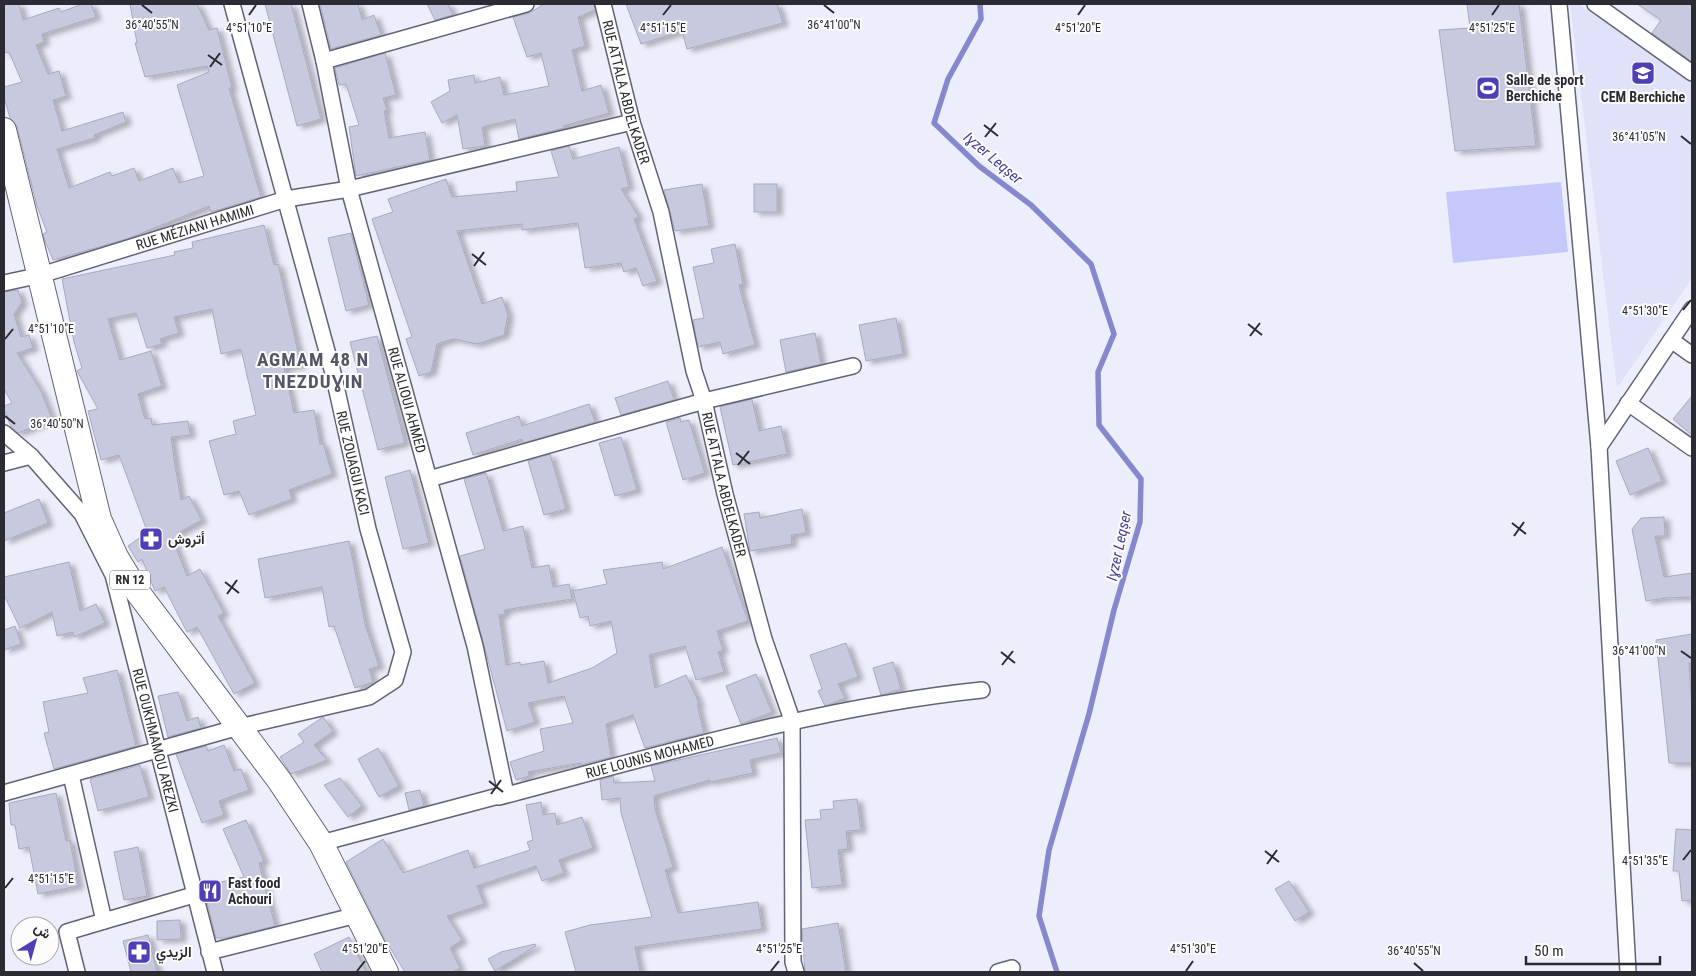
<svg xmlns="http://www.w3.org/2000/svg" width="1696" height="976" viewBox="0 0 1696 976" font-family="'Roboto Condensed',Vazirmatn,sans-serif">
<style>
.built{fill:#e0e2fa}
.green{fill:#c5c8fa}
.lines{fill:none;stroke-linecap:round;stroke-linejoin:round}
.stream{stroke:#8688cd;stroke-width:5.5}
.building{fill:#c7c9df;stroke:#a9aabf;filter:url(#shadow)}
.street-casing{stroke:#616376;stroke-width:18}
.primary-casing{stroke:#616376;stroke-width:26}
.street{stroke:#fff;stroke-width:15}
.primary{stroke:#fff;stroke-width:24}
.ticks{fill:none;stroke:#2a2b33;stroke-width:2}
.labels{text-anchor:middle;stroke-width:4;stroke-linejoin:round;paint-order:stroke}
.shield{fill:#fcfcfc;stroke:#696a6f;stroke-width:1}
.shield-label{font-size:12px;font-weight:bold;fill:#2a2b33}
.poi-label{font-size:14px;font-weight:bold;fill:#2a2b33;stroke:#fcfcfc;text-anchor:start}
.street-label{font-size:14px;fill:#2a2b33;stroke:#fcfcfc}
.water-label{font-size:15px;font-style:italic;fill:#464093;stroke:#fcfcfc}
.district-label{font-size:19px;font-weight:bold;letter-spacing:1px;fill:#545567;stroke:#fcfcfc}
.ticks-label{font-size:12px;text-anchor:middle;fill:#2a2b33;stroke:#fcfcfc;stroke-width:4;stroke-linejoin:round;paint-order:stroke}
</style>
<defs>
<filter id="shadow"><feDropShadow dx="5.5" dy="3" stdDeviation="2.5" flood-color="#0004"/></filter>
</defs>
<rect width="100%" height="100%" fill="#edeefb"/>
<path class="built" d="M1570,4H1578L1692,82V278L1617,388Z"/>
<path class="green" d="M1561,182L1568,252L1453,263L1446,192Z"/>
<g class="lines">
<path class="stream" d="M980,4L981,19L948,79L934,123L979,166L1031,205L1091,264L1114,334L1098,372L1099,425L1141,479L1140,522L1114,610L1089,714L1049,850L1039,916L1057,972"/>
</g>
<g class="building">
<path d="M4,4H19L23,20L59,8L61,12L82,4H91L96,17L42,34L44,42L36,45L48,74L59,71L66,96L53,100L62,131L123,112L126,122L94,135L95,138L57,149L69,188L110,172L112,176L134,168L139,181L173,168L179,183L204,176L177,85L209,72L207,66L145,77L135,43H137L130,4H197L209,30L217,28L232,88H229L261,197L211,212L209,206L127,239L53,260L45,241L43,234L47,232L37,206L17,127L10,118L4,97V87L22,82L9,52L4,53Z"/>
<path d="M265,4H291L321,119L297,126Z"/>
<path d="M320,4H358L362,20L374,15L381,35L331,49Z"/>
<path d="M427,4H448L453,15L435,20Z"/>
<path d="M544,4H594L595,10L578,17L585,46L572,50L582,91L601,85L609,113L563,126L564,128L519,139L515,119L482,127L485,146L463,149L457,115L442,123L431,102L450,91L448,80L474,75L475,83L500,77L504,95L549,86L541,53L527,57L513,17L529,13Z"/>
<path d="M626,4H777L783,23L687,49L682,31L641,44Z"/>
<path d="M1467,4H1519L1536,146L1455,151L1439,30L1470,28Z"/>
<path d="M1637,4H1692V62L1652,33L1661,20Z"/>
<path d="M385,53L396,95L383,98L387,110L384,111L389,138L425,132L430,160L356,176L349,127L359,125L346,84L339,85L335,68Z"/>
<path d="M569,146L573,159L619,147L629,187L621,189L639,217L634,219L657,281L643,286L636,268L624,272L621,263L585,268L578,223L522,230V224L457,231L482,304L502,297L508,315L504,335L477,344L453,339L437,344L431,372L419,376L406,339L412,337L372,219L393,212L388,199L446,179L452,197L517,191L516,182L559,177L551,151Z"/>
<path d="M702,184L709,226L675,231L664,190Z"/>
<rect x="754" y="184" width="23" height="28"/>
<path d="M264,225L274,265L278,264L301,365L284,368L294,413L314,410L320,444L323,443L332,474L289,490L292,499L249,515L239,491L224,495L209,441L236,434L233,421L256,415L241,349L221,354L212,309L174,317L179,333L160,339L162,344L147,348L136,313L108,319L120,360L151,351L162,386L138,394L145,419L151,418L152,425L188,421L190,435L171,437L175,466L181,500L189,496L202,520L178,533L179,537L173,540L187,576L200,569L224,613L218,616L255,683L234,694L197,627L187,632L164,587L155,591L142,559L138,562L128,546L145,534L142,530L146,528L119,455L101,460L88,411L98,409L77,371L82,368L74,342L62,279L175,255L174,252L193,248L192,242Z"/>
<path d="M351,233L369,305L346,311L328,238Z"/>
<path d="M735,244L743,284L739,285L755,345L723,354L720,342L698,347L693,320L704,318L693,267L714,263L711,249Z"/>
<path d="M18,290L22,302L14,314L21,337L29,335L33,348L17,353L41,391L52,419L18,433L11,427L4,409V406L12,403L4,389V292Z"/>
<path d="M896,318L903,354L866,361L859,325Z"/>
<path d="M815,333L821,364L786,372L780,340Z"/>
<path d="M377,336L405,443L378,450L350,342Z"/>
<path d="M668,381L674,400L621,415L615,398Z"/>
<path d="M1692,396V435L1673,419Z"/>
<path d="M752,399L759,431L781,426L787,454L733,465L720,407Z"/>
<path d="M589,404L595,422L523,443L522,439L473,455L466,433L519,416L522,426Z"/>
<path d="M680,418L681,422L689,420L705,473L683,480L666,422Z"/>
<path d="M621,437L637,490L615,496L599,443Z"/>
<path d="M1648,448L1662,481L1630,495L1616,461Z"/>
<path d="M550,454L566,509L544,515L528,461Z"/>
<path d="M410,470L429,543L403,549L385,477Z"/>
<path d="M486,473L503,531L523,526L532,568L549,565L553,587L569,584L572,599L504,610L505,614L499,615L506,665L520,662V665L544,661L548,683L592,668L617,653L611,621L590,626L588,616L580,618L573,591L607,584L603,570L662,562L663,569L722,547L748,621L717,631L723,650L718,652L724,672L696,680L685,646L649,655L655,688L686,675L699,703L697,704L704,733L645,748L633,715L606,724L611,757L581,765V763L528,772L529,776L516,780L510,762L544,751L540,729L573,723L564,696L528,703L535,722L507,731L460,556L485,549L464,479Z"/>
<path d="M39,499L48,523L4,541V513Z"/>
<path d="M802,509L806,533L791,535L792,544L750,551L744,514L759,512L760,518Z"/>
<path d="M1664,517L1665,536H1655L1664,577L1692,573V597L1665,598L1646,601L1632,529L1641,518Z"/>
<path d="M349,541L365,624L379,666L369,669L373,682L355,688L334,626L329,627L322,587L265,598L258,559Z"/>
<path d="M69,562L80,611L96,604L105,623L74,637L73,632L57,636L52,612L20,628L4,595V577Z"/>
<path d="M15,626L21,644L4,650V630Z"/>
<path d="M1692,634V663H1689L1692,710V763H1669L1656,640Z"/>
<path d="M846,643L858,677L838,684L845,698L825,706L818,691L822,689L810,655Z"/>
<path d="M893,662L901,689L881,695L873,668Z"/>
<path d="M117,670L136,746L54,769L44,733L49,732L43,702L88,693L83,678Z"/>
<path d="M756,674L772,712L741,724L726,686Z"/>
<path d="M178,692L187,721L198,717L201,728L168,737L158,696Z"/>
<path d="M323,717L333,731L314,745L327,760L291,774L280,757L304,742L298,734Z"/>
<path d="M777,738L781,753L750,760L753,773L710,782V780L654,796L655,809L673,867L665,870L678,913L758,902L762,929L635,947L640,972H576L565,932L590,925L652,917L621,813L620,798L602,800L600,780L613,776L614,783L655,781L651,766Z"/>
<path d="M224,745L234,771L241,769L249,790L219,801L224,815L202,823L176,754L206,746L208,751Z"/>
<path d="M378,748L399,786L379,797L358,759Z"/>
<path d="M140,765L149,797L98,811L90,779Z"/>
<path d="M340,778L362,806L348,817L324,785Z"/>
<path d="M420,790L424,806L409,810L405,793Z"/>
<path d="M56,793L66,841L70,840L78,886L38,894L29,847L19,849L15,825H11L9,803Z"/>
<path d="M857,799L861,830L846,831L848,849L838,850L842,885L812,888L805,820L821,819L820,810L834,809L833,801Z"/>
<path d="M541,802L543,815L555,813L557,825L582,817L593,848L559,860L564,873L542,881L536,866L477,886L484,904L447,916L462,940L450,948L460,968L452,972H405L384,938L346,862L383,839L403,873L468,850L474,868L530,850L527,842L533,840L526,805Z"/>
<path d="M246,820L264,861L259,863L275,926L226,938H216L203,886L244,877L223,829Z"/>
<path d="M1676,829L1692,830V900L1682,901L1679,871H1673Z"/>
<path d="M138,847L147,896L124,900L114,852Z"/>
<path d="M1289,881L1309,912L1295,921L1275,889Z"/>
<path d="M180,920L181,939L157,940V921Z"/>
<path d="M838,923L846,972H805L802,929Z"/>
<path d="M148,935L157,972H131L123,941Z"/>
<path d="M349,937L366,972H322L314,954Z"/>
<path d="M535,944L536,946L495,971L488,959L501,952Z"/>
</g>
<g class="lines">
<g class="street-casing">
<g id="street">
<path id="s1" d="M310,4L324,61L349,189L475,646L506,794L321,843"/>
<path id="s2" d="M603,4L632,122L661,212L694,371L704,401L725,494L764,639L792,720L793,962L796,972"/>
<path d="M1559,4L1599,447L1628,972"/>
<path d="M1595,4L1692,73"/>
<path d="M324,61L526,4"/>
<path id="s3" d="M4,283L41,275L286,199L349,189L632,122"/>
<path d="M1671,340L1692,355"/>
<path d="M1628,403L1692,448"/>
<path id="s4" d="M4,433L31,456L82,514L113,575L215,972"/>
<path d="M1599,447L1692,309"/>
<path d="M4,463L31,456"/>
<path d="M429,479L704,401L853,366"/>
<path d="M71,775L104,921L67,932L77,972"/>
<path d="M4,793L239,727L369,697L395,680L403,652L368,529L333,373L232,4"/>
<path id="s5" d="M499,797C659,755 818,707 982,690"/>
<path d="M104,921L197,894"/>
<path d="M209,952L357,915"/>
<path d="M998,972L1012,968"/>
</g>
</g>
<g class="primary-casing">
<path id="primary" d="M4,130L99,519L116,557L136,590L279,780L321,843L386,972"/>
</g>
<use href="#street" class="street"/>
<use href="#primary" class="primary"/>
</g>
<path class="ticks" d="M142,5L152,13M824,5L834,13M249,15L256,5M663,15L671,5M1078,15L1085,5M1492,15L1499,5M208,55L222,65M210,67L220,53M984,125L998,136M1681,136L1691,144M985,137L996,123M472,254L486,265M474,266L484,252M1683,310L1691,300M1248,324L1262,335M1250,336L1260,323M5,339L13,329M5,416L15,424M736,453L750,464M738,465L749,451M1512,523L1526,534M1514,536L1524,522M225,582L239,593M227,594L237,580M1681,651L1691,658M1001,652L1015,663M1002,665L1013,651M489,781L503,792M491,794L501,780M1265,851L1279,862M1683,860L1691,850M1267,864L1277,850M5,888L13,878M1414,963L1423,971M357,971L365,961M771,971L779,961M1186,971L1193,961"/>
<defs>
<g id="school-square" transform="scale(1.25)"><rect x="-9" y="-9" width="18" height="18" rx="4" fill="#4e3fb7" stroke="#fcfcfc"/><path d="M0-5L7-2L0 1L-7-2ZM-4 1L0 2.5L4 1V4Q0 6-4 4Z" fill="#fff"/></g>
<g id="stadium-square" transform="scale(1.25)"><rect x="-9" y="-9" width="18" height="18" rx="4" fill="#4e3fb7" stroke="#fcfcfc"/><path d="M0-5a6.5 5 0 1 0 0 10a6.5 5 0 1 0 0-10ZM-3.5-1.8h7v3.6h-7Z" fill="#fff"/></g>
<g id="pharmacy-square" transform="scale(1.25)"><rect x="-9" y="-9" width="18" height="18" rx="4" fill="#4e3fb7" stroke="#fcfcfc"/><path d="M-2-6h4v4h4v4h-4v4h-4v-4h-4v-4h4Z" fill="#fff"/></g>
<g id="restaurant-square" transform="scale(1.25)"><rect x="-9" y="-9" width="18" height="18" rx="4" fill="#4e3fb7" stroke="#fcfcfc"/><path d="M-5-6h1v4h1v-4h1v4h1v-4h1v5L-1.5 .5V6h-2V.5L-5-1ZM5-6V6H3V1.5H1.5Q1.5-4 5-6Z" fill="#fff"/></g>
</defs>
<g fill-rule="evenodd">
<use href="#school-square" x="1643" y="73"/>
<use href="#stadium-square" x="1488" y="88"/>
<use href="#pharmacy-square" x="151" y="539"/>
<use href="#restaurant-square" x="210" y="891"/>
<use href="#pharmacy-square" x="139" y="952"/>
</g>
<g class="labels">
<rect class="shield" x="110" y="570.5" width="40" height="19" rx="4"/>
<g class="shield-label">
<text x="130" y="584">RN 12</text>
</g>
<g class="poi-label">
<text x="1506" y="85">Salle de sport<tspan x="1506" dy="16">Berchiche</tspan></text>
<text x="1643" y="102" text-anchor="middle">CEM Berchiche</text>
<text x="168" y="544">أتروش</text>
<text x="228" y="888">Fast food<tspan x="228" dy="16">Achouri</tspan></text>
<text x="156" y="957">الزيدي</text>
</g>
<g class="street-label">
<text dy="5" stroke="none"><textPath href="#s2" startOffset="91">RUE ATTALA ABDELKADER</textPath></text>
<text dy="5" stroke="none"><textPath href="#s3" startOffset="199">RUE MÉZIANI HAMIMI</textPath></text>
<text dy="5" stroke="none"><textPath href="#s1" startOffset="408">RUE ALIOUI AHMED</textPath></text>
<text transform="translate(353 463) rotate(77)" y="5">RUE ZOUAGUI KACI</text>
<text dy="5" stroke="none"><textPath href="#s2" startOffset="496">RUE ATTALA ABDELKADER</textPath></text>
<text dy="5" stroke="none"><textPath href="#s4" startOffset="352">RUE OUKHMAMOU AREZKI</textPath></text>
<text dy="5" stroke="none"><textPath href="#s5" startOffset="156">RUE LOUNIS MOHAMED</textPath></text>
</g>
<g class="water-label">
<text transform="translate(993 158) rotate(40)" y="5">Iɣzer Leqṣer</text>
<text transform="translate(1119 546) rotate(-78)" y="5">Iɣzer Leqṣer</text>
</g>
<g class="district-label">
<text x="313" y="366">AGMAM 48 N<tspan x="313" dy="22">TNEZDUƔIN</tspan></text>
</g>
</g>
<g class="ticks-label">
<text x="152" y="29">36°40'55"N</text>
<text x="834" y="29">36°41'00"N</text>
<text x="249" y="32">4°51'10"E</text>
<text x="663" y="32">4°51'15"E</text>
<text x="1078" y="32">4°51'20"E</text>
<text x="1492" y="32">4°51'25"E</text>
<text x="1639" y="141">36°41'05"N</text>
<text x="1645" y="315">4°51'30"E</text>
<text x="51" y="333">4°51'10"E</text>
<text x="57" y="428">36°40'50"N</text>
<text x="1639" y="655">36°41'00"N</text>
<text x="1645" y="865">4°51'35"E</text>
<text x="51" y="883">4°51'15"E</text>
<text x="365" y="953">4°51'20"E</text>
<text x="779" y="953">4°51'25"E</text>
<text x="1193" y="953">4°51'30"E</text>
<text x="1414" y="955">36°40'55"N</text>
</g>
<rect width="1696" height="976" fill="none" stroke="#2a2b33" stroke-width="10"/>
<g transform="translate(35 941) rotate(37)"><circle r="24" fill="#fcfcfc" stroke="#a8a8ac"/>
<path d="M0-4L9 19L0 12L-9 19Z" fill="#4e3fb7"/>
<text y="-8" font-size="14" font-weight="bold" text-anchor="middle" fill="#2a2b33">ش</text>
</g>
<path d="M1526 956v8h134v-8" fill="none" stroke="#2a2b33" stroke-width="2.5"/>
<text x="1534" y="956" font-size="15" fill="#2a2b33" stroke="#fcfcfc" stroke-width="4" paint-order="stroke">50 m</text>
</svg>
